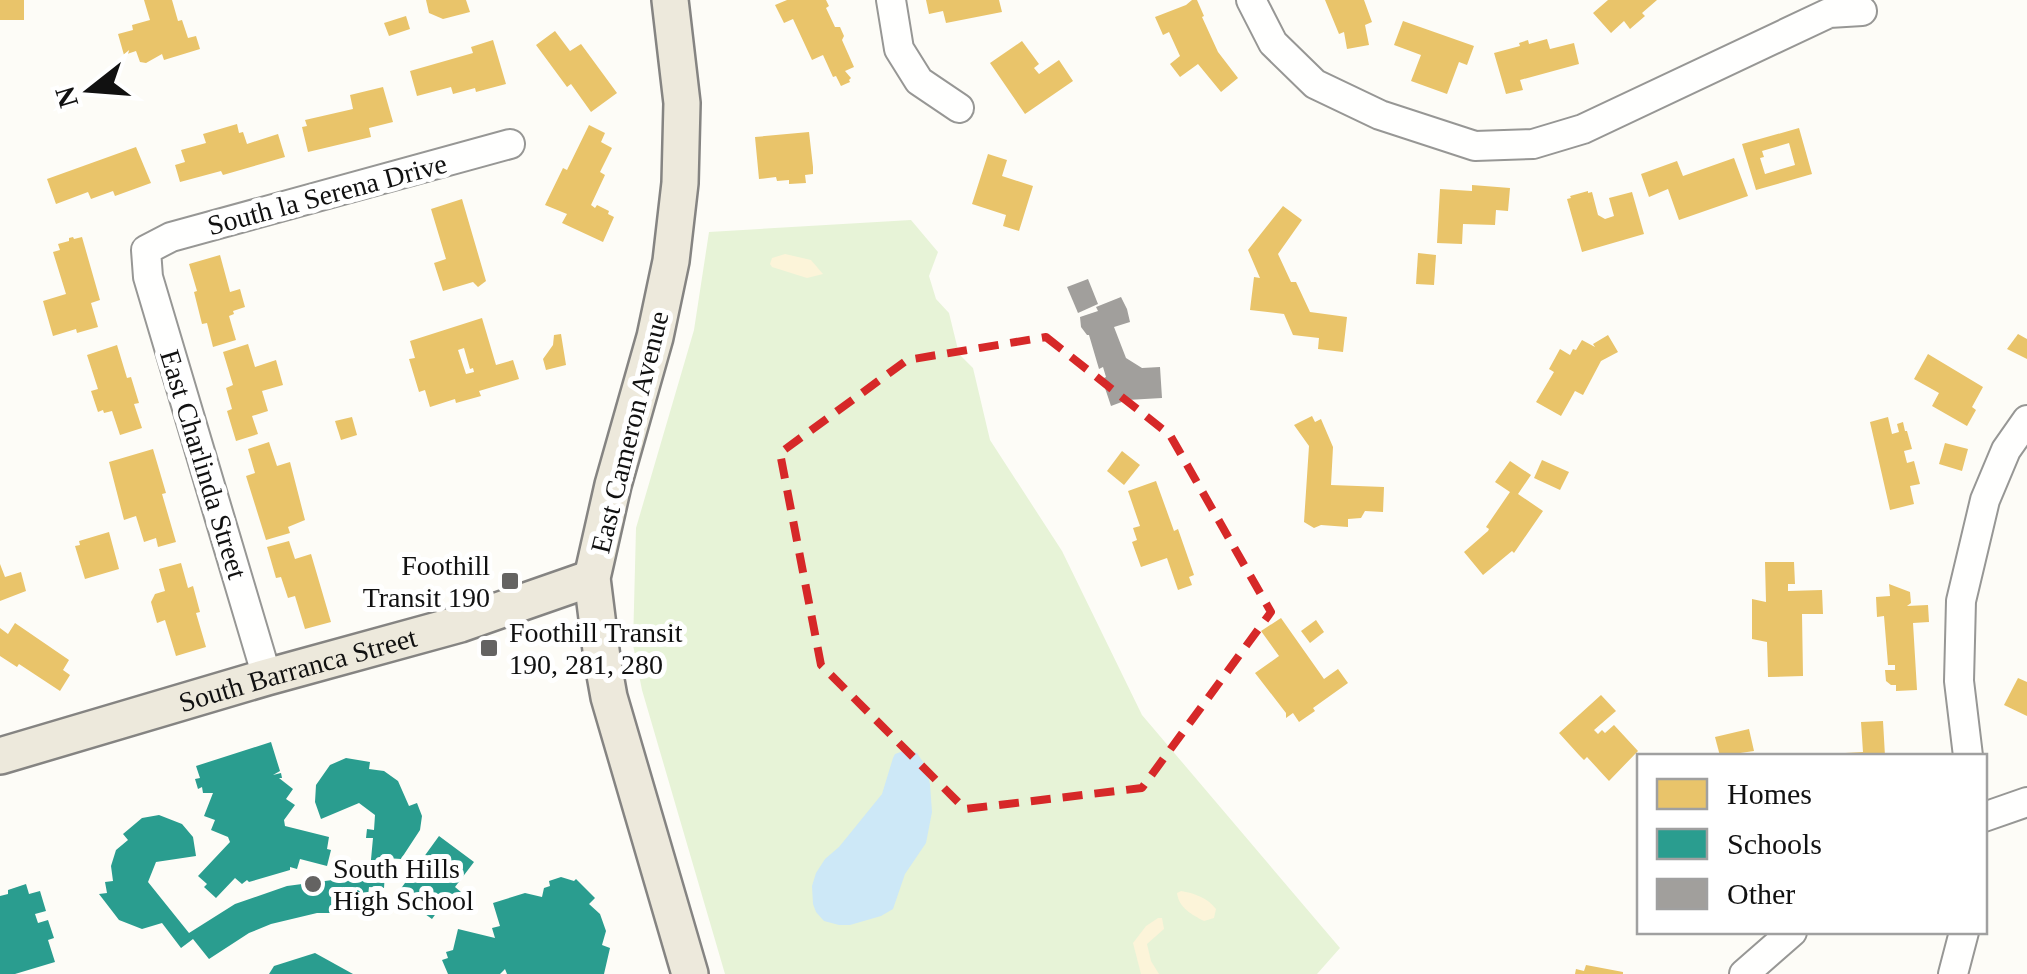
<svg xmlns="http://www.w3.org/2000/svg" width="2027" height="974" viewBox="0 0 2027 974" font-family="Georgia,serif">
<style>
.green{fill:#e7f3d7}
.sand{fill:#fcf4d9}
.water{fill:#cde8f7}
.homes{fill:#e9c46a;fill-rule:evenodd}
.schools{fill:#2a9d8f}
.building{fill:#a19f9c}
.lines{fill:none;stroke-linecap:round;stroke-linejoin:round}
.minor-casing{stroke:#979795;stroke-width:32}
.major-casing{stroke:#858482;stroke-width:40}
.minor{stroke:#fffffe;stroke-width:28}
.major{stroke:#ede9dc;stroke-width:35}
.marked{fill:none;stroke:#d62828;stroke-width:8;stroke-dasharray:20 12;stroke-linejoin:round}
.poi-dot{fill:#646362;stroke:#fff;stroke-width:4}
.labels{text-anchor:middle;stroke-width:10;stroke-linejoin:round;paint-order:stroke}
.street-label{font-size:28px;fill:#111;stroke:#fff}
.poi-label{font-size:28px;fill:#111;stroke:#fff;text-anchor:start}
</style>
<rect width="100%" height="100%" fill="#fdfcf7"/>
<path class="green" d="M911,220L938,252L929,276L936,299L949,313L959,354L973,368L990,440L1062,551L1142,715L1340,948L1317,974H725L642,690L633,645L636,528L694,330L709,232Z"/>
<g class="sand">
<path d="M785,254L811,260L823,274L807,278L772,267L770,264L772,258Z"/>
<path d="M1181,891C1194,893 1208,898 1216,909L1214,918L1204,921C1191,914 1179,908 1177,893Z"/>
<path d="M1158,918H1162L1164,929L1147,944L1151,961L1159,974H1141L1133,943L1146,926Z"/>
</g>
<path class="water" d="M906,750L917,753L925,765L930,784L932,812L926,843L905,874L893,909L881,916L850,925H839L824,921L816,912L813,904L812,886L816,873L825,859L839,847L882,794L893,758L895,754Z"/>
<g class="homes">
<rect x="0" y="0" width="24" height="20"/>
<path d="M144,0H172L178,21L182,20L188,38L196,36L200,49L164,60L162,54L146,63L140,62L136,51L124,55L118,34L133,30L132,25L150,20Z"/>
<path d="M426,0H466L470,12L443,19L429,13Z"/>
<path d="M787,0H826L829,6L826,8L835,27H840L844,36L842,40L854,67L845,71L851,78L849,80L850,82L841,86L836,76L833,77L823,55L812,60L793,19L784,23L775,5Z"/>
<path d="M926,0H999L1002,12L946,23L943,11L929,14Z"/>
<path d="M1192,0H1197L1204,16L1202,17L1218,52L1238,78L1221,92L1198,64L1180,77L1170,64L1180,56L1169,32L1163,35L1155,17L1186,5Z"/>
<path d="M1325,0H1364L1372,22L1365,25L1369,45L1347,49L1344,32L1339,34Z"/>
<path d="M1608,0H1657L1642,13L1645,16L1630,29L1624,21L1611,33L1593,13Z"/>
<path d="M406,16L410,29L389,36L384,23Z"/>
<path d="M1403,21L1474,46L1467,65L1459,62L1447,94L1411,81L1421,55L1394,45Z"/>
<path d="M555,31L570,51L581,44L617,93L591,112L571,84L567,87L536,45Z"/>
<path d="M1547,39L1550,49L1574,43L1579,64L1520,80L1523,90L1506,94L1494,53L1520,46L1519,43L1528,40L1529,44Z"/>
<path d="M493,40L506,84L476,92L475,88L453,94L451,87L417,96L410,71L473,53L471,47Z"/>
<path d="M1022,41L1039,64L1034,68L1039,74L1059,60L1073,81L1025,114L990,63Z"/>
<path d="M383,87L393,122L369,128L371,137L308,152L302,127L307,126L305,120L353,109L350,95Z"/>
<path d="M237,124L239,133L243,132L247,144L278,134L285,157L223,175L221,171L180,182L175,165L185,162L181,150L206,143L203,134Z"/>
<path d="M589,125L605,133L601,142L612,148L600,172L605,175L591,205L595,208L597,205L609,211L608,214L614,217L603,242L562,223L567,214L545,205L563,168L567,170Z"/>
<path d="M1799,128L1812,174L1756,190L1742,144ZM1789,143L1795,165L1765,174L1760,158L1764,157L1762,151Z"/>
<path d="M809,132L813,167V174L805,175L806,183L789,184V180L777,181L776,177L759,179L755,137Z"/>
<path d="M136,147L151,183L115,196L113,191L91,199L88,192L56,204L47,179Z"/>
<path d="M988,154L1007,160L1002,176L1033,186L1019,231L1003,226L1006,215L972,204Z"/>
<path d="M1734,158L1748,196L1679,220L1668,189L1649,197L1641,174L1677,161L1683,176Z"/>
<path d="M1472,185L1510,188L1508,211L1496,210L1495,225L1463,224L1462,244L1437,243L1440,189L1472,191Z"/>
<path d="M1588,191V193L1592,192L1598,215L1605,219L1614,216L1609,198L1632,192L1644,234L1582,252L1567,199L1571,198L1570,196Z"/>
<path d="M462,199L486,281L478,287L473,282L443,291L434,263L446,259L431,209Z"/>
<path d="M1283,206L1302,220L1278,254L1291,282H1296L1310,312L1347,317L1343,352L1318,349L1319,338L1293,335L1284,314L1250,310L1254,277L1260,278L1248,250Z"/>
<path d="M73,237L74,239L82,237L100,300L91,303L98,327L77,333L76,329L53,336L43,301L66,294L53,252L60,250L58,244L69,241V238Z"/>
<path d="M1418,253L1436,255L1434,285L1416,284Z"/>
<path d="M220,255L230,292L240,289L245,307L233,311L234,314L229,316L236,340L213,347L207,323L202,324L194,292L197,291L189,264Z"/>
<path d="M482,318L496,365L513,360L519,379L479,391L481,396L456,403L455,399L430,407L425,390L419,392L409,359L415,358L410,341ZM464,348L470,369L473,368L474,372L466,374L458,350Z"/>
<path d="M561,334L566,365L546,370L543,359L553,345L554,335Z"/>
<path d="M2018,334L2027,339V359L2007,349Z"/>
<path d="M1608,335L1618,352L1601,361L1583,395L1575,391L1561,416L1536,402L1554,372L1549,369L1560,349L1570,355L1573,349L1576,350L1582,340L1595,347L1593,344Z"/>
<path d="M248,344L255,367L276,360L283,385L262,391L268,411L252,416L258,434L236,441L227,411L232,409L226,388L233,385L223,352Z"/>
<path d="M117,345L127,378L131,377L139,403L134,404L142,428L120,435L112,411L104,413L103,410L98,412L91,391L98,389L87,355Z"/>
<path d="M1928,354L1983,387L1972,407L1976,410L1967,426L1932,406L1939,393L1914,379Z"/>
<path d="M1312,416L1315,422L1321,419L1333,447L1331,485L1384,487L1383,512L1365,511L1361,518L1348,519V527L1321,525L1314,528L1304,522L1309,446L1294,425Z"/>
<path d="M352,417L357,435L341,440L335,421Z"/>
<path d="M1888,417L1892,434L1899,432L1897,424L1903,422L1905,431H1907L1912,449L1904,451L1907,463L1914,461L1920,484L1910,486L1914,504L1890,510L1870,422Z"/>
<path d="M269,442L277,466L290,462L305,520L288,527L290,533L266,540L246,476L255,473L248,449Z"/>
<path d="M1945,443L1968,449L1962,471L1939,464Z"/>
<path d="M153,449L166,493L162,494L176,542L158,547L156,538L144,542L136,516L124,520L109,462Z"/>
<path d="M1122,451L1140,465L1124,485L1107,471Z"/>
<path d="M1542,460L1569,472L1560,490L1534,478Z"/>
<path d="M1510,461L1531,475L1518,494L1543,511L1514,553L1512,551L1483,575L1464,552L1488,531L1489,529L1486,527L1510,492L1495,482Z"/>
<path d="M1156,481L1174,531L1178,529L1194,575L1189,577L1192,585L1178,590L1167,558L1141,567L1132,542L1137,540L1133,528L1140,526L1128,491Z"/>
<path d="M109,532L119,569L85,579L75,546L80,545L79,541Z"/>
<path d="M289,541L295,559L311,554L331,622L305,629L295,596L288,598L281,577L276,578L267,547Z"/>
<path d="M1765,562H1794L1795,584H1788V591L1822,590L1823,614H1802L1803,676L1768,677L1767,642L1752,639V599L1766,602Z"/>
<path d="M181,563L188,588L193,586L200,612L196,613L206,647L176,656L165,620L157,623L151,602L155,594L165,591L159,569Z"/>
<path d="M0,564L5,577L21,572L26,591L0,601Z"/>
<path d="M1889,584L1910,592L1911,603L1907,606L1928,605L1929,622L1913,623L1917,690L1896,691V685H1891L1886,681L1885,670H1895V665H1888L1884,616L1877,617L1876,597L1890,596Z"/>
<path d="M1281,618L1324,679L1338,669L1348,683L1313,708L1315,711L1299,722L1293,713L1286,718V713L1255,673L1279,656L1261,631Z"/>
<path d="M1316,620L1324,632L1310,643L1301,631Z"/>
<path d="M15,623L69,660L63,670L70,675L60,691L19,664L17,667L0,656V628L8,634Z"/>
<path d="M2018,678L2027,682V716L2004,705Z"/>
<path d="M1601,695L1616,711L1594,730L1598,734L1602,730L1605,733L1614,725L1638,751L1609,781L1587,757L1584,760L1579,755L1559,733Z"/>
<path d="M1883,721L1885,756H1845V753L1863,752L1861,722Z"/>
<path d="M1749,729L1754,751L1720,756L1715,737Z"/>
<path d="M1586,965L1623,972V974H1575L1576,969L1584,971Z"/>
</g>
<g class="schools">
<path d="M271,742L280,771L273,775L281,773L282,778H279L293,789L286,799L295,805L284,820L285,826L329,837L327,849L331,850L327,866L300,859L297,869L290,867V870L249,882L247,880L242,884L235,878L216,898L204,887L207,884L198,876L230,842L228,837L211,830L215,820L204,816L213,793H203L202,787L198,789L195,779L200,778L196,766Z"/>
<path d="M346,758L370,762L369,769L384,771L398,781L409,806L417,803L422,816L420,830L401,859L386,858L384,888L369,887L366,913H317L271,924L249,933L209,959L193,939L181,948L162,923L142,929L119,920L99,894L107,893L105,882L113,881L111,866L116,850L128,840L123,834L142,818L159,815L182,824L193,837L196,856L156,862L148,882L189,933L235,904L287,886L340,879L369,881L373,838H366L367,829L374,830L375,815L359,803L321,819L315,802L316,785L330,765Z"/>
<path d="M439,836L474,862L455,887L461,892L456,898L450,894L432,919L397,894Z"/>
<path d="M561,877L574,881L576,879L595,898L589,904L600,914L606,931L602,945L610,948L604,974H507L505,969L500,974H448L442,960L448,958L446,952L453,950L458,929L495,938L492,928L500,926L493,903L525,893L542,897L544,888L550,886L549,881Z"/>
<path d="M26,884L29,894L40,891L46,911L35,914L38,923L48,920L54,938L48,940L55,962L15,974H0V896L8,894V890Z"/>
<path d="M315,953L353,974H269L274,966Z"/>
</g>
<g class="building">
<path d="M1088,279L1098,304L1078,313L1067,287Z"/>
<path d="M1121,297L1127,309L1130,322L1114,327L1126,358L1142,368L1160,367L1162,398L1127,400L1111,406L1102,379L1106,377L1103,367L1099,369L1089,335H1087L1081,327L1080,317L1098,311L1096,307Z"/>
</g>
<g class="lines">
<g class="minor-casing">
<g id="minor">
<path d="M891,0L899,49L919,81L959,108"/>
<path d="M1251,0L1273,43L1315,84L1380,115L1475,146L1533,144L1583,129L1829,13L1862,11"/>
<path d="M267,677L148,277L146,250L171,237L510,144"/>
<path d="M1968,756L1959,681L1961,601L1985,500L2006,450L2027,420"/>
<path d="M1984,817L2027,802"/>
<path d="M1744,974L1792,932"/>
<path d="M1953,974L1964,932"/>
</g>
</g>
<g class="major-casing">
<g id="major">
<path d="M670,0L682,103L680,183L671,261L655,337L613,485L592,578L602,658L609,697L690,974"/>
<path id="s1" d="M0,756L267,677L460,624L592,578"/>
</g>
</g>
<use href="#minor" class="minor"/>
<use href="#major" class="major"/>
</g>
<path class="marked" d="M1046,337L1170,435L1271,612L1142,788L965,809L821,665L780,453L907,360Z"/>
<g class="poi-dot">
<rect x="500" y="571" width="20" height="20" rx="5"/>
<rect x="479" y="638" width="20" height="20" rx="5"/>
<circle cx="313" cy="884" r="10"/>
</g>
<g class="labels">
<g class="street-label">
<text transform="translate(327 194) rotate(-15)" y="10">South la Serena Drive</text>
<text transform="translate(629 432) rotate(-76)" y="10">East Cameron Avenue</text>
<text transform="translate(204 464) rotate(73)" y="10">East Charlinda Street</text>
<text dy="10" stroke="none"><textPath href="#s1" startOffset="310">South Barranca Street</textPath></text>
</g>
<g class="poi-label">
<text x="490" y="575" text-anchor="end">Foothill<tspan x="490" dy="32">Transit 190</tspan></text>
<text x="509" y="642">Foothill Transit<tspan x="509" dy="32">190, 281, 280</tspan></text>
<text x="333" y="878">South Hills<tspan x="333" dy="32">High School</tspan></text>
</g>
</g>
<rect x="1637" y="754" width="350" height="180" fill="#ffffff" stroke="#a0a0a0" stroke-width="2.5"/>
<rect x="1657" y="779" width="50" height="30" fill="#e9c46a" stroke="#a0a0a0" stroke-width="2.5"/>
<text x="1727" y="804" font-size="30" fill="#111111">Homes</text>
<rect x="1657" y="829" width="50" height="30" fill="#2a9d8f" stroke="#a0a0a0" stroke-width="2.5"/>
<text x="1727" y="854" font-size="30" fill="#111111">Schools</text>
<rect x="1657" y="879" width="50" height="30" fill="#a19f9c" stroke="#a0a0a0" stroke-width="2.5"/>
<text x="1727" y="904" font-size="30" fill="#111111">Other</text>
<g transform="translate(90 90) rotate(253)" stroke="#ffffff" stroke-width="8" paint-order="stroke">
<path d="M0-8L18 38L0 25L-18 38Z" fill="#111111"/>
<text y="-15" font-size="28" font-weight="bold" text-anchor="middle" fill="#111111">N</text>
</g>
</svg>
